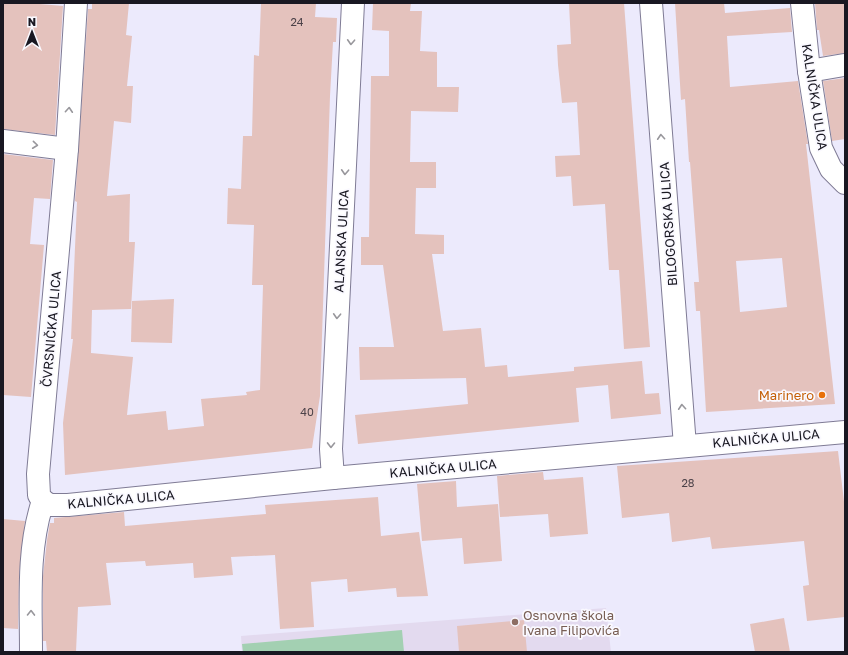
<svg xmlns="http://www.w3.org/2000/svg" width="848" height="655" viewBox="0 0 848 655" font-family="'Golos Text',sans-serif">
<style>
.education{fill:#e3daef}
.green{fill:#a3d0b2}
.building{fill:#e4c2bd;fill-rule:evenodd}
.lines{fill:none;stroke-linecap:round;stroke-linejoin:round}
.minor-casing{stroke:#7f7b95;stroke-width:24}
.minor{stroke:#fff;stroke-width:22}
.oneway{stroke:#98979c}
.food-dot{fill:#e8710a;stroke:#faf9ff;stroke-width:1.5}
.education-dot{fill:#8d6e63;stroke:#faf9ff;stroke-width:1.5}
.labels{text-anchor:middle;stroke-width:3.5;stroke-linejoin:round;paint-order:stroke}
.number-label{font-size:11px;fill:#4c4249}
.street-label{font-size:13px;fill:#191822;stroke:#faf9ff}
.food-label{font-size:13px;fill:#c56008;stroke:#faf9ff;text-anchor:end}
.education-label{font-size:13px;fill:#785e54;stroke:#faf9ff;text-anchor:start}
</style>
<rect width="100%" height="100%" fill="#eceafc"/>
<path class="education" d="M606,608L611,652H242L241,636Z"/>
<path class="green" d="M402,630L404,652H243L242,644Z"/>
<g class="building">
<path d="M3,3H40V4L63,6L55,135L3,129Z"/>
<path d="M92,3H129L126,35L132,36L127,86H133L131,123L114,121L107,196L130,194L129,242H135L131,309L92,310L91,353L133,357L127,415L166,411L168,430L204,426L201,399L247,395L246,392L260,390L263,285H252L254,225L227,224L228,188L241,189L243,136H252L254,55L259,56L261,3H316L315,17L337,18L336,42H333L330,96L320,396L312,448L65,475L63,423L73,339H71L77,202L75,201L88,9H92Z"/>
<path d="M373,3H411L410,11H422L420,51L437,52V87H459L458,112L411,111L410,162H436V188H416L415,234L444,235V254H432L443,331L481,328L485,367L507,365L508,377L574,371V367L642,361L645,394L659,393L661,414L611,419L608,385L576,388L579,422L358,444L355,415L468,404L466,378L360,380L359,347H394L383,265H361V237H369L371,76H389V31L372,30Z"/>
<path d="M569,3H624L650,347L624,349L619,270H609L605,204L573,206L571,176L556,177L555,156L580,155L577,102L562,103L558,65L557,45L571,44Z"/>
<path d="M675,3H724L725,13L790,8L792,32L727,36L730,87L798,81L808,144H806L835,404L706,412L700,311H696L694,282H699L690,162H689L685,99L681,100ZM782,258L787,307L740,312L736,261Z"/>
<path d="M815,3H845V53L823,56L819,30H817Z"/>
<path d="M845,78V139L832,141L823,81Z"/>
<path d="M3,154L53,160L50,199L34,198L30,244L44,245L31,397L3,395Z"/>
<path d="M174,299L172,343L131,342L132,301Z"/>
<path d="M838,451L845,510V617L807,621L803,586L809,585L804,541L712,549L710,537L672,542L669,513L622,518L617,466Z"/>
<path d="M543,472L544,480L583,477L588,534L550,537L548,514L500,517L497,476Z"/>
<path d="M456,481L457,507L498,504L502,561L464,564L462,538L422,541L417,484Z"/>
<path d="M378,497L381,536L419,532L428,596L397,597L396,588L348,592L347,579L311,582L314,627L280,629L275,555L231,557L233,575L194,578L193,563L146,566L145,561L106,563L111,605L78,607L76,652H47L46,641H43V576L47,540L50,523H54V518L124,512L125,526L266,514L265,505Z"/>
<path d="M3,519L25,521L19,575L18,629L3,628Z"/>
<path d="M784,618L790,652H755L750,624Z"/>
<path d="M524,620L527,652H459L457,626Z"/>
</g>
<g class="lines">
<g class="minor-casing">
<g id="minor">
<path d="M651,3L685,446"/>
<path d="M802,3L809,71L821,148L831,169L845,183"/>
<path d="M809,71L844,65"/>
<path d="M3,141L67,149"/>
<path d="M333,478L331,449L353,3"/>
<path d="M43,501L50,505H68L333,478L845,432"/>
<path d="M31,652C31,602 27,549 43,501L39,495L38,474L67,149L76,3"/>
</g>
</g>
<use href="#minor" class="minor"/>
</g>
<defs><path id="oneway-chevron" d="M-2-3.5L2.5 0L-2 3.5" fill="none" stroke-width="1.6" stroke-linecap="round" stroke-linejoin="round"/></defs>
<g class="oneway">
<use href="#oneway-chevron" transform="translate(351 42) rotate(93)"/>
<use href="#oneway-chevron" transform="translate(69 110) rotate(-86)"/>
<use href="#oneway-chevron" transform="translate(661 137) rotate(-94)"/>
<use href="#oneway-chevron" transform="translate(35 145) rotate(6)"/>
<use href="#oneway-chevron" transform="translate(345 172) rotate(93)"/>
<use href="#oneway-chevron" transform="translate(337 316) rotate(93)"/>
<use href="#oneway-chevron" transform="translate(682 407) rotate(-94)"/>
<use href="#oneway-chevron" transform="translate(331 445) rotate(91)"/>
<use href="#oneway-chevron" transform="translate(31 613) rotate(-89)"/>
</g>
<circle class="food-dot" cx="822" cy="395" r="4"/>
<circle class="education-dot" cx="515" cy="622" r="4"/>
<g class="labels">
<g class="number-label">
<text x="297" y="26">24</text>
<text x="307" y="416">40</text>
<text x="688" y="487">28</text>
</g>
<g class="street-label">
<text transform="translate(815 97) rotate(81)" y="5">KALNIČKA ULICA</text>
<text transform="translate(668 224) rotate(-94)" y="5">BILOGORSKA ULICA</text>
<text transform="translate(341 241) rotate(-87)" y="5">ALANSKA ULICA</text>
<text transform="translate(51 329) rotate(-85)" y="5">ČVRSNIČKA ULICA</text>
<text transform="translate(766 438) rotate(-5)" y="5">KALNIČKA ULICA</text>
<text transform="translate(443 468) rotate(-5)" y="5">KALNIČKA ULICA</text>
<text transform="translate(121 499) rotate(-5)" y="5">KALNIČKA ULICA</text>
</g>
<g class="food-label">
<text x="814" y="400">Marinero</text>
</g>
<g class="education-label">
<text x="523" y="620">Osnovna škola<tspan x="523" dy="15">Ivana Filipovića</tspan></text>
</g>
</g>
<rect width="848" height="655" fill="none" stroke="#191822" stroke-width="8"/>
<g transform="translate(32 32)" stroke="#faf9ff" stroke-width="3" paint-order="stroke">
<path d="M0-3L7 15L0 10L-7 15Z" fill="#191822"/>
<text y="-6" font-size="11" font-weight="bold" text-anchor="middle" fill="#191822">N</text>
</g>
</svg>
